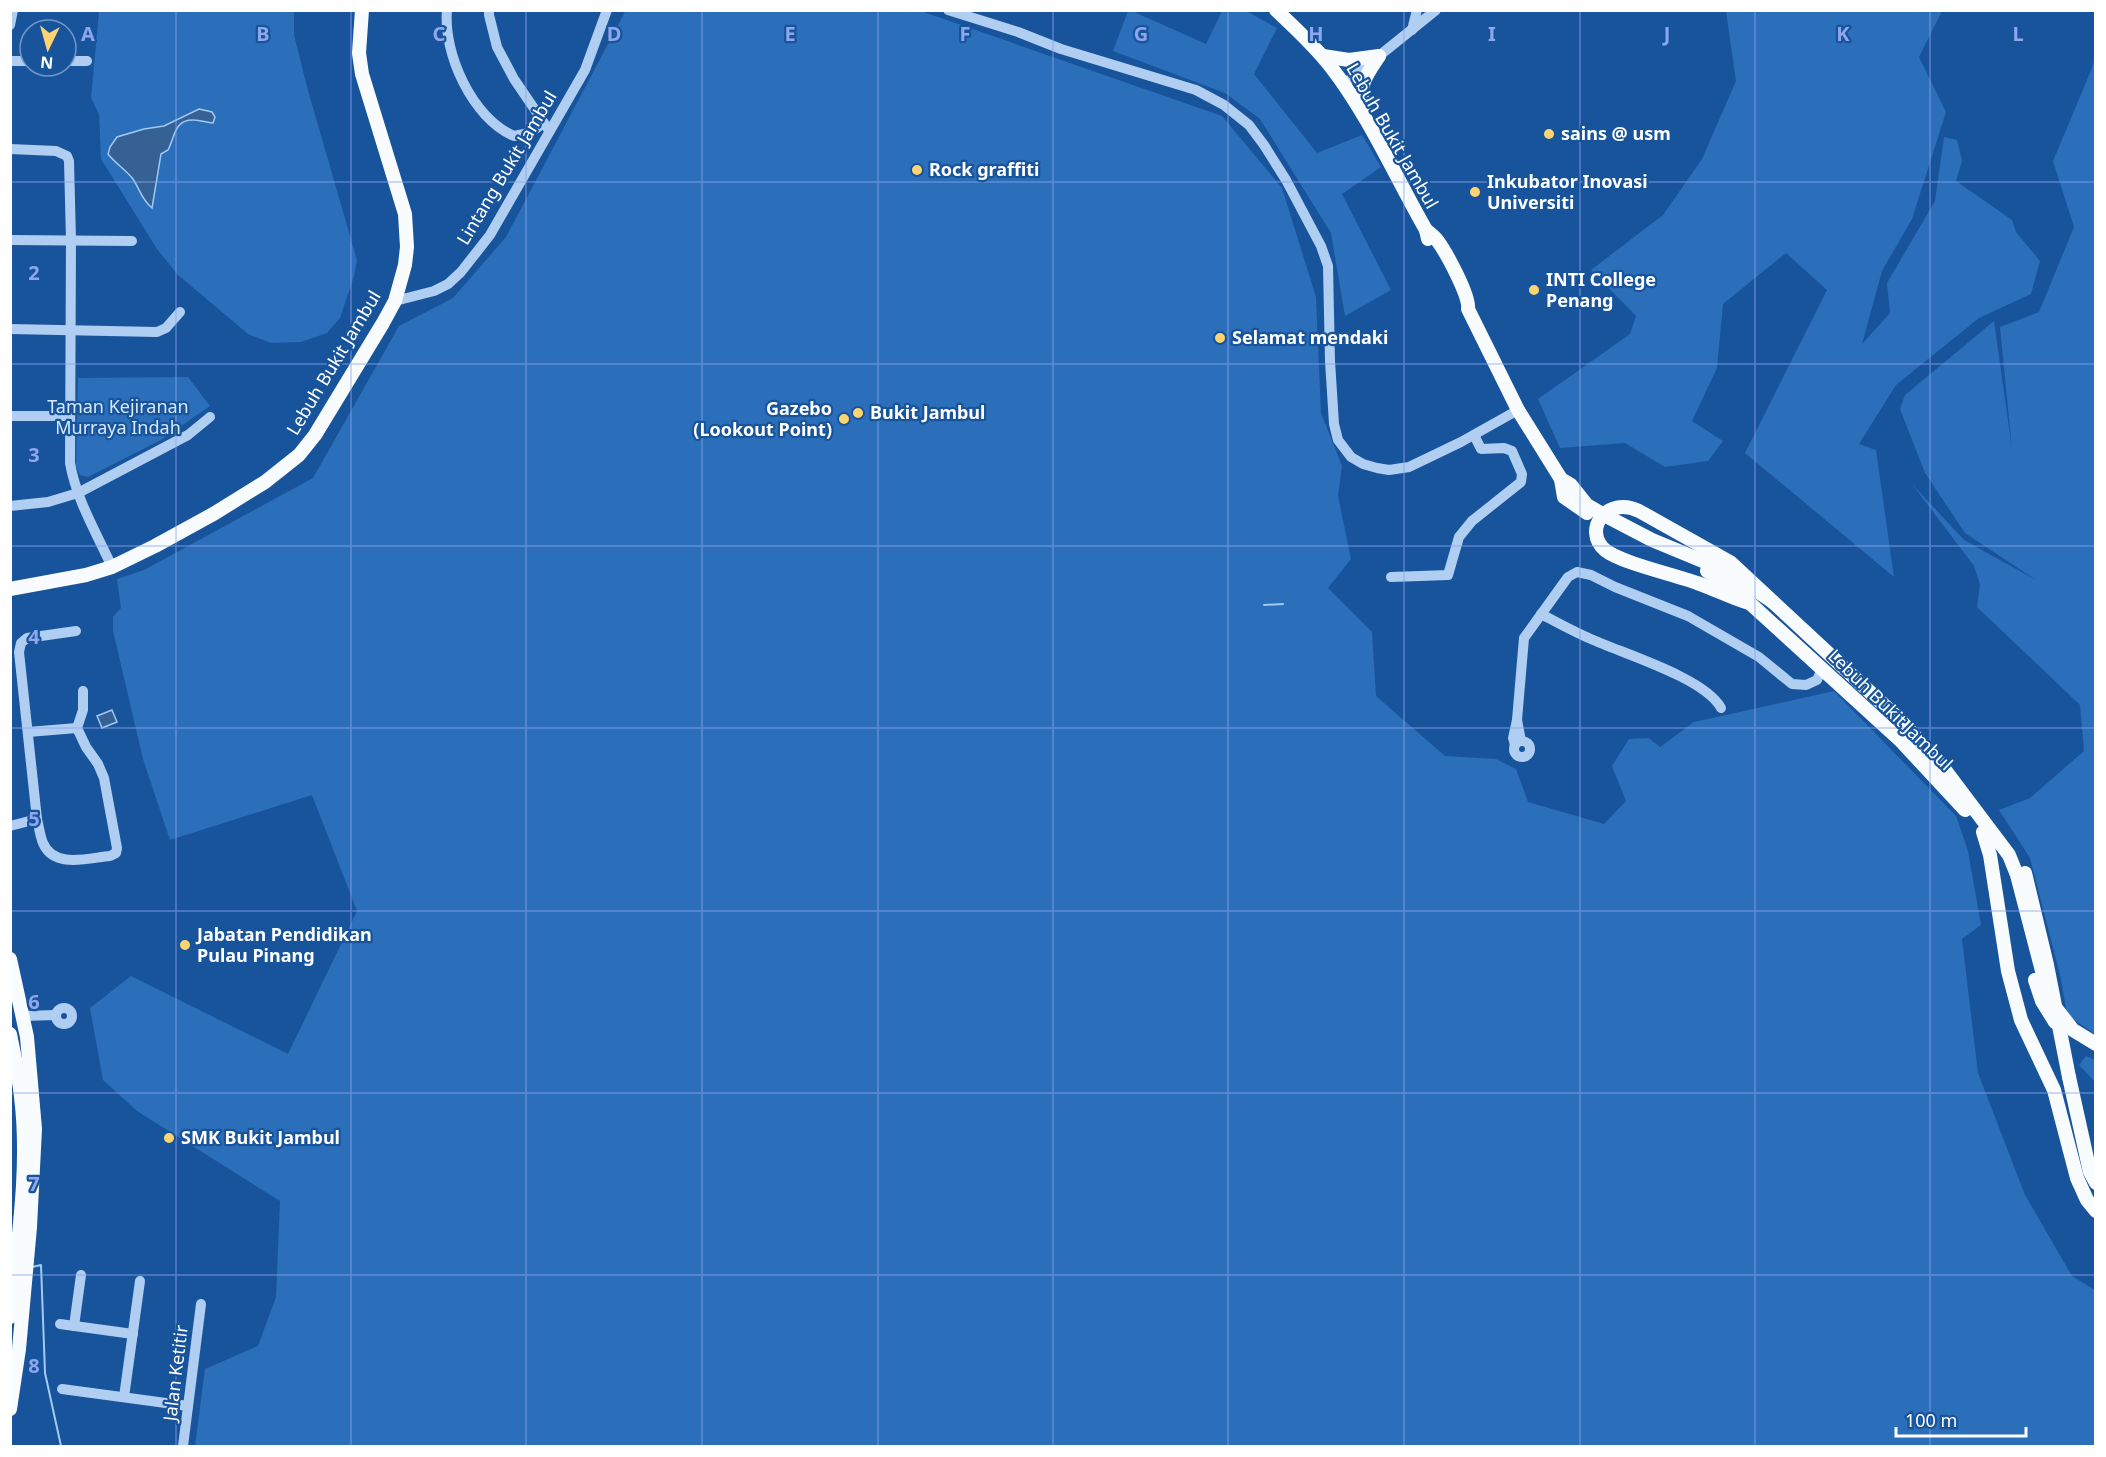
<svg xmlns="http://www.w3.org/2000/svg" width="2106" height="1457" viewBox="0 0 2106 1457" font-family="'Noto Sans',sans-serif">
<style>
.green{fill:#2b6eb9}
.water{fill:#366195;stroke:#a1c9f4;stroke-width:1.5}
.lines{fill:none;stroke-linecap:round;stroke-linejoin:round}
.stream{stroke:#a1c9f4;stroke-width:2}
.minor{stroke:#afcef2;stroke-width:10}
.major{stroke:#f9fcff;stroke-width:14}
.major-bridge{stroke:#f9fcff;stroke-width:14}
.grid{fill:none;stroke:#8ea6ec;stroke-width:1.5;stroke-opacity:0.55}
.poi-dot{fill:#ffd36f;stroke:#18549c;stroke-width:2}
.labels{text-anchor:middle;stroke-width:4.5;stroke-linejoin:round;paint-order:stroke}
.poi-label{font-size:18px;font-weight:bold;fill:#fff;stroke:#18549c;text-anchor:start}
.street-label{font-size:18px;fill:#fff;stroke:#18549c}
.park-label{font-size:18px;fill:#d6e8fc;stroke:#18549c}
.grid-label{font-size:20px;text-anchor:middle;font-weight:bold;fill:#8ea6ec;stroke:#18549c;stroke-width:4.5;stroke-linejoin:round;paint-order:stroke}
</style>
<rect width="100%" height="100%" fill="#18549c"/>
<g class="green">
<path d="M626,10L921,11L1222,116L1282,188L1316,297L1321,413L1342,466L1338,496L1351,559L1328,588L1372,632L1376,696L1445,756L1496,759L1516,769L1528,802L1604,824L1626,801L1612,766L1629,739L1649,738L1660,747L1694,722L1834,691L1956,816L1968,851L1981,925L1962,939L1978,1073L2025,1195L2072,1276L2095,1290V1446H195L205,1369L258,1346L276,1297L280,1201L137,1111L103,1080L90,1008L131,976L288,1054L357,911L312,795L170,840L143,759L113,631V617L121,608L117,579L144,570L313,478L399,326L453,298L506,237Z"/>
<path d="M99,11H294V35L307,87L357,260L354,276L340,318L327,333L301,342L271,343L248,334L178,275L157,249L101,159L99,114L91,98Z"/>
<path d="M1128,11H1132L1206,44L1222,11H1246L1277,28L1254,74L1317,153L1362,135L1381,167L1342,194L1391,290L1345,316L1331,233L1260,119L1225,93L1113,51Z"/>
<path d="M1726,11H1942L1919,57L1946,112L1912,219L1882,271L1862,344L1890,313L1887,283L1935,201L1944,137L1957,140L1962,161L1956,181L2012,220L2016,232L2040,261L2031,294L1979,318L1896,385L1859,444L1876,450L1894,577L1745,453L1827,290L1786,253L1723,304L1717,368L1692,421L1723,441L1708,461L1665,467L1625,443L1560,448L1538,399L1630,334L1636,316L1591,270L1663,215L1702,159L1736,81Z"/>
<path d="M2095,55V1034L2067,1015L2061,979L2030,858L1999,810L2030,798L2084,751L2080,705L1977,607L1980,584L1974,566L1912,484L1964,540L2036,580L1965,533L1925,473L1900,409L1905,395L1994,321L2012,449L2000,327L2039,312L2074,227L2053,161L2092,68Z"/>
<path d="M188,377L210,406L161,440L88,477L80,475L76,466L78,378Z"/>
<path d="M2086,1056L2095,1060V1082L2079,1065Z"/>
</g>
<g class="water">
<path d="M199,109L212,112L215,117L213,123C207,123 201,120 194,120C174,119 175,137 168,150L161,154L152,208C142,200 140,190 133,179C126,170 115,163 108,154L110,147L117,137L144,129L164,126Z"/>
<path d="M112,710L117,722L102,728L97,716Z"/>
</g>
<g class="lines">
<g class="stream">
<path d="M1264,605L1283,604"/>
<path d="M32,1267L41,1265L45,1373L61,1446"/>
</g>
<g class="minor">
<path d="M447,10C443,53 472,118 514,136L529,133L544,123"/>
<path d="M489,10V15L497,47L514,79L548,129"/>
<path d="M948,10L1018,32L1061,49L1196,90L1224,105L1249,125L1264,145L1286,180L1321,246L1328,266L1330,361L1334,424L1338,440L1351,457L1363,464L1377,468L1389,470L1409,467L1461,442L1518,410"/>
<path d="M10,25L13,10"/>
<path d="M1412,30L1417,10"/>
<path d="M10,61H30"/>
<path d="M66,61H87"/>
<path d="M1343,85L1436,10"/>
<path d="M10,149L56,151L67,156L69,161L71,240L70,463C76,499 97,534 112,567"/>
<path d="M10,240L132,241"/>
<path d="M395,301L434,291L448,284L461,272L490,235L585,70L607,10"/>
<path d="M10,329L157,332L166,328L180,312"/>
<path d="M10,416H69"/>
<path d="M10,506L48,502L78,493L188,435L210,417"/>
<path d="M1391,577L1448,575L1459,537L1472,521L1521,482L1522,474L1512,451L1504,448L1481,449L1474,435"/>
<path d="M1541,614C1558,623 1574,632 1591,639C1624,654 1705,678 1721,708"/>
<path d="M76,631L27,638L21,643L19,652L37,819C39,827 40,836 43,843C54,869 88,858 110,856L116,853L117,848L104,778L98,764L86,747L77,728L83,710V691"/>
<path d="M1517,720L1524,638L1568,577L1577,572L1591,575L1615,587L1688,616L1759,657L1792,684L1806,685L1817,680L1822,669"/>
<path d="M28,732L77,728"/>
<circle cx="1522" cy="749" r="8"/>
<path d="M1515,745L1513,738L1517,720L1521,741"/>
<path d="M10,826L37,819"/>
<circle cx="64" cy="1016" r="8"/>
<path d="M23,1016L56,1015"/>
<path d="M60,1324L133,1334"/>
<path d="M74,1326L81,1275"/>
<path d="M62,1389L188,1406"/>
<path d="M124,1397L140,1281"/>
<path d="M183,1446L201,1304"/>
</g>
<g class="major">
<path d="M1276,10C1295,28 1315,46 1331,67C1369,116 1395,176 1426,230L1428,239"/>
<path d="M1323,56L1349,60L1379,56"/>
<path d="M1364,112C1359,84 1363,80 1379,56"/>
<path d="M1426,230C1430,233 1434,236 1437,240C1446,252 1470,296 1468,309L1518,410L1561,479L1571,485L1587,505L1606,516L1652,540L1727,571L1773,602L1899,719L1939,762L2009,855L2017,875L2047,990"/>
<path d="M1561,479L1564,497L1587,513"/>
<path d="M1707,571L1731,586L1900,740L1965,810"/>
<path d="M10,589L86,575L112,567L155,546L215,513L265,482L299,455L315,435L383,323L395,301L405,265L407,247L405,214L362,74L359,53L362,10"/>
<path d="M1983,832L1990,855L2008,971L2021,1020L2054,1090L2077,1178L2087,1200L2096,1211"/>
<path d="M10,959L27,1037L35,1129L30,1227L19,1349L10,1409"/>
<path d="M2035,980L2042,1001L2055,1022"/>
<path d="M2055,1007L2073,1030L2096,1044"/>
<path d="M10,1034C14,1055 19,1076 21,1097C30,1168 17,1246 10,1317"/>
<path d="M2069,1077L2090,1172L2096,1183"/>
</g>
<g class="major-bridge">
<path d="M1749,603C1731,598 1715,589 1697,583C1676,575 1621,563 1605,550C1582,530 1607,495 1639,511L1730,562L1773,602"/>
<path d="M2025,873L2047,965L2069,1077"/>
</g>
</g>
<path class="grid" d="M176,10V1446M351,10V1446M526,10V1446M702,10V1446M878,10V1446M1053,10V1446M1228,10V1446M1404,10V1446M1580,10V1446M1755,10V1446M1930,10V1446M10,182H2096M10,364H2096M10,546H2096M10,728H2096M10,911H2096M10,1093H2096M10,1275H2096"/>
<g class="poi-dot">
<circle cx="1549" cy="134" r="6"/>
<circle cx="917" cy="170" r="6"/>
<circle cx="1475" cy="192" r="6"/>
<circle cx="1534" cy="290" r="6"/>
<circle cx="1220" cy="338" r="6"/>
<circle cx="858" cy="413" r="6"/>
<circle cx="844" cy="419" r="6"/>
<circle cx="185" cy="945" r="6"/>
<circle cx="169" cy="1138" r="6"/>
</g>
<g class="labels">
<g class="poi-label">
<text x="1561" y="140">sains @ usm</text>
<text x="929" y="176">Rock graffiti</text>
<text x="1487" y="188">Inkubator Inovasi<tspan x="1487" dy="21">Universiti</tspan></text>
<text x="1546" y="286">INTI College<tspan x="1546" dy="21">Penang</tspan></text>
<text x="1232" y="344">Selamat mendaki</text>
<text x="832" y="415" text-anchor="end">Gazebo<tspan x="832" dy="21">(Lookout Point)</tspan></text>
<text x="870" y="419">Bukit Jambul</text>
<text x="197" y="941">Jabatan Pendidikan<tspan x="197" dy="21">Pulau Pinang</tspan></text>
<text x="181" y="1144">SMK Bukit Jambul</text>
</g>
<g class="street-label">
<text transform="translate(1392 136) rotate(60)" y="6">Lebuh Bukit Jambul</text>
<text transform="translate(507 168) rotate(-59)" y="6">Lintang Bukit Jambul</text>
<text transform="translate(334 363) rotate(-59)" y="6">Lebuh Bukit Jambul</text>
<text transform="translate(1890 710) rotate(44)" y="6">Lebuh Bukit Jambul</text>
<text transform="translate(176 1373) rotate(-83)" y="6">Jalan Ketitir</text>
</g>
<g class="park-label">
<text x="118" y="413">Taman Kejiranan<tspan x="118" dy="21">Murraya Indah</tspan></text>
</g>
</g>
<g class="grid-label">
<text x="88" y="41">A</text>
<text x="263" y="41">B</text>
<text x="439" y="41">C</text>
<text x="614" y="41">D</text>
<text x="790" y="41">E</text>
<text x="965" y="41">F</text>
<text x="1141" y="41">G</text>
<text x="1316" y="41">H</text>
<text x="1492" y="41">I</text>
<text x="1667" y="41">J</text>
<text x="1843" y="41">K</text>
<text x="2018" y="41">L</text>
<text x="34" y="280">2</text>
<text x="34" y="462">3</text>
<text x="34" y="644">4</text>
<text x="34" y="826">5</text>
<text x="34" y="1009">6</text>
<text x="34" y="1191">7</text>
<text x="34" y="1373">8</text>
</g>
<rect width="2106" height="1457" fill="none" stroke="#ffffff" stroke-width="24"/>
<g transform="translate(48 48) rotate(185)"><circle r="28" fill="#18549c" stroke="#7498c4" stroke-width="1.5"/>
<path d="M0-4.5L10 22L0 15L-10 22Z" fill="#ffd36f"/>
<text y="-9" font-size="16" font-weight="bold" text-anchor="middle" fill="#ffffff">N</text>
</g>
<path d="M1896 1427v9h130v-9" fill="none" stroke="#ffffff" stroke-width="3"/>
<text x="1905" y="1427" font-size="18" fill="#ffffff" stroke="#18549c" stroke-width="4.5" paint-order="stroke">100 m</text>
</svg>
